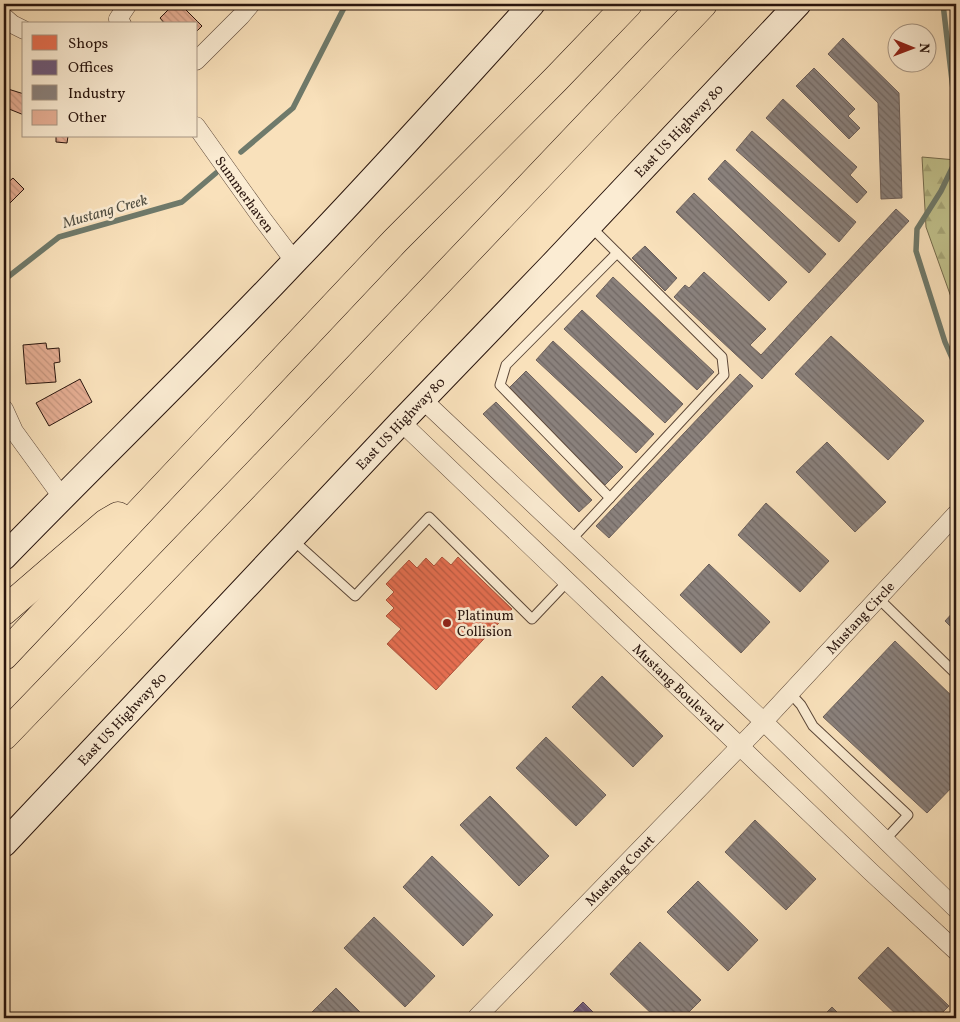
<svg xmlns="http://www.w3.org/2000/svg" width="960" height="1022" viewBox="0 0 960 1022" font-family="Vollkorn,serif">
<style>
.forest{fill:url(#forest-firs);stroke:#746b4d}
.shops{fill:url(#shops-back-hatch);stroke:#ae543d}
.offices{fill:url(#offices-back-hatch);stroke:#584459}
.industry{fill:url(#industry-back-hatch);stroke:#6d605b}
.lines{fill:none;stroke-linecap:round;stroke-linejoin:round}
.stream{stroke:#6f7a6b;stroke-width:5.5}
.building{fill:url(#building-back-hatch);stroke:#28140d}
.service-casing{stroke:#5c4738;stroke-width:11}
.minor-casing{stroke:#5c4738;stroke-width:19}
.secondary-casing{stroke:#28140d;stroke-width:27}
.motorway-casing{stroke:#28140d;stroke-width:29}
.service{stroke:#fbecd3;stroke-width:9}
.minor{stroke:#fbecd3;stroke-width:18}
.secondary{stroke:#fbecd3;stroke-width:25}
.motorway{stroke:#f9e1bb;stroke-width:28}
.poi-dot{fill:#8f2418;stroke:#fbecd3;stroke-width:2}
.labels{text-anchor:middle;stroke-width:5;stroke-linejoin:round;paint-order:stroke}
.street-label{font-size:14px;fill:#28140d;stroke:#fbecd3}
.poi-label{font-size:14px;fill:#28140d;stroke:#fbecd3;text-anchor:start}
.water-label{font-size:15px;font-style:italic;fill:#525044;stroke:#fbecd3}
</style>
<defs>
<pattern id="forest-firs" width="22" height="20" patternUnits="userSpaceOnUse" patternTransform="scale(1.25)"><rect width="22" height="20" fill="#c1c28d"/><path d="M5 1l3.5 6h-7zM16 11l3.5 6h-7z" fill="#a6a678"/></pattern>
<pattern id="shops-back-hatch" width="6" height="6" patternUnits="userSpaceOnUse" patternTransform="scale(1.25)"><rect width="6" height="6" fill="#e76f51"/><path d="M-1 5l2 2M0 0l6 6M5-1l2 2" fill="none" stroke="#bb5a42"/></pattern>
<pattern id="offices-back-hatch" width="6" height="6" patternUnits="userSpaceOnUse" patternTransform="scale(1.25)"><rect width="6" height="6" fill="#6d597a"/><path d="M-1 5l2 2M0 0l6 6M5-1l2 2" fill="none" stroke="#817189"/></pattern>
<pattern id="industry-back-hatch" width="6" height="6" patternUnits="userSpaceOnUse" patternTransform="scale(1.25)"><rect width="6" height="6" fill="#8a817c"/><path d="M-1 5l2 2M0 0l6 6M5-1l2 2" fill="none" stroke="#716864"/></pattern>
<pattern id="building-back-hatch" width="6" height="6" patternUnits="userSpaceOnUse" patternTransform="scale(1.25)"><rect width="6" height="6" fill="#e7af95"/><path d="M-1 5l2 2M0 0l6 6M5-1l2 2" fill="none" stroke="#c6967f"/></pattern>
</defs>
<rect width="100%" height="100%" fill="#f9e1bb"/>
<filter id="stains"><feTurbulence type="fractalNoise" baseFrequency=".004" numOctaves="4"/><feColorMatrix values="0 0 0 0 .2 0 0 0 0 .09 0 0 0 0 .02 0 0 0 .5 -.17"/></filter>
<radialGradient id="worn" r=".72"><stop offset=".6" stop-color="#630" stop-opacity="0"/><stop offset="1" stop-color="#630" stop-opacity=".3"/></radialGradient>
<path class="forest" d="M922,157L956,160V311L926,227Z"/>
<path class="shops" d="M442,557L451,565L458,557L512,609L436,690L387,644L401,629L386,616L394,608L386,600L394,592L386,584L409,560L417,568L426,558L434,566Z"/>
<path class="offices" d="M583,1002L599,1018H567Z"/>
<g class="industry">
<path d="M843,38L899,93L902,198L881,199L878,103L828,54Z"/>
<path d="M814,68L855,109L848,116L860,128L849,139L796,86Z"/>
<path d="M783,99L857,167L850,175L867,192L857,203L766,118Z"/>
<path d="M752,131L856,222L839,242L736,150Z"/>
<path d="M725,160L826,254L809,273L708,179Z"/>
<path d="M694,193L787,282L769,301L676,212Z"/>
<path d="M896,209L909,221L762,379L674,297L685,285L689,288L704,272L766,329L750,345L761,355Z"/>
<path d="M645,246L677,278L665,291L632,258Z"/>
<path d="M613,277L714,372L697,390L596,296Z"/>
<path d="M582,310L683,404L665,423L564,329Z"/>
<path d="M831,336L924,421L888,460L795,374Z"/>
<path d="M553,341L654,434L636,453L536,360Z"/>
<path d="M526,371L623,467L605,485L508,389Z"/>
<path d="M740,374L753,386L609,538L596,526Z"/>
<path d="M496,402L592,500L579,512L483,414Z"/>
<path d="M827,442L886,502L855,532L796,472Z"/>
<path d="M766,503L829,561L800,592L738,535Z"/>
<path d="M709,564L770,622L741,653L680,595Z"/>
<path d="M956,609V632L945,621Z"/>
<path d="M895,641L956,700V783L927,813L823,717Z"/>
<path d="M602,676L663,736L633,767L572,707Z"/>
<path d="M546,737L606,795L576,826L516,768Z"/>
<path d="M490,796L549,856L519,886L460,825Z"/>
<path d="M755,820L816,879L786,910L725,852Z"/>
<path d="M432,856L493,915L463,946L403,887Z"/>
<path d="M698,881L758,940L728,971L667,912Z"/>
<path d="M374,917L435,976L405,1007L344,948Z"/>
<path d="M640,942L701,1000L683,1018H656L610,974Z"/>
<path d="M888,947L949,1006L937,1018H900L858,978Z"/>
<path d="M336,988L366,1018H318L312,1012Z"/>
<path d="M832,1007L843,1018H821Z"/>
</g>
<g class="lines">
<g class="stream">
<path d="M943,4L954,98L955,162L941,191L917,229L916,251L945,342L956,367"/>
<path d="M241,152L293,108L346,4"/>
<path d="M4,280L59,237L182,202L216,173"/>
</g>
</g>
<g class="building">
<path d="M174,4H180L202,26L196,32V24H165L160,18Z"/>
<path d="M8,89L24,94V115L4,107V101Z"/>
<path d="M56,136H68L67,143L56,142Z"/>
<path d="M13,178L24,189L4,209V186Z"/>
<path d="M46,343L47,349L59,348L60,362L54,363L56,382L26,384L23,345Z"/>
<path d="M80,379L92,402L49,426L36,403Z"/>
<path d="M4,488L9,497L4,501Z"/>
</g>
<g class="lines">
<g class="service-casing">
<g id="service">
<path d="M610,498L500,385L506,365L617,253"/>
<path d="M293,540L355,596L429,517L532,619L568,581"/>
<path d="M571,540L724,375L722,357L590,226"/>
<path d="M878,598L956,674"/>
<path d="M790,693L801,705L813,726L908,815L885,840"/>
</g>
</g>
<g class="minor-casing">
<g id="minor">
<path d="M4,17L12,24L24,30"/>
<path d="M122,24L118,19L128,4"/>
<path d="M196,61L241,16L251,4"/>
<path id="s1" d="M196,126L261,217L295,262"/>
<path d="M423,400L763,721L956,909"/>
<path d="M4,409L14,431L62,497"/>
<path id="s2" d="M401,422L870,871L956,951"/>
<path id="s3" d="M476,1018L753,733L956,514"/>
</g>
</g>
<g class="secondary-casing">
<g id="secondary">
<path d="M4,557C100,458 200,362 295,261C376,177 454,90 532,4"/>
<path id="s4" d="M4,844L401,422L552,265L798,4"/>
</g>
</g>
<g class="motorway-casing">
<g id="motorway">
<path d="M4,611L106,523L118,516"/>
<path d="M4,656L395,241L556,79L628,4"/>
<path d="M4,736L258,472L703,4"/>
</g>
</g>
<use href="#service" class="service"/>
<use href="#minor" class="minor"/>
<use href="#secondary" class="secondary"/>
<use href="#motorway" class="motorway"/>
</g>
<circle class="poi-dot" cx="447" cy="623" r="5"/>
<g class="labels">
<g class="street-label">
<text dy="5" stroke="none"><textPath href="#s4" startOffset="982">East US Highway 80</textPath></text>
<text dy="5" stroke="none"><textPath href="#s1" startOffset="84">Summerhaven</textPath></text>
<text dy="5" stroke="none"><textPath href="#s4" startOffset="578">East US Highway 80</textPath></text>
<text dy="5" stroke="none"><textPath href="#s3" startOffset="555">Mustang Circle</textPath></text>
<text dy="5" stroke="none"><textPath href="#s2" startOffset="384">Mustang Boulevard</textPath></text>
<text dy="5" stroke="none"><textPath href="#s4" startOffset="172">East US Highway 80</textPath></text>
<text dy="5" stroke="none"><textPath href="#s3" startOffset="206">Mustang Court</textPath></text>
</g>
<g class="poi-label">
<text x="457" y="620">Platinum<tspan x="457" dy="16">Collision</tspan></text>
</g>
<g class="water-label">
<text transform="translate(105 211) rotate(-16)" y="5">Mustang Creek</text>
</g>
</g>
<rect width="960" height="1022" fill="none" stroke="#f9e1bb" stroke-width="20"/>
<rect x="5" y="5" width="950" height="1012" fill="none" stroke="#28140d" stroke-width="2.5"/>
<rect x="10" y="10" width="940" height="1002" fill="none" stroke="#28140d"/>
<rect x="22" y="22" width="175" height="115" fill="#fbecd3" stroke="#a79684"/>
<rect x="32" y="35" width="25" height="15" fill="#e76f51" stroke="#a79684"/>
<text x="68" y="48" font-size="15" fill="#28140d">Shops</text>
<rect x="32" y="60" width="25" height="15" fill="#6d597a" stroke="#a79684"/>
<text x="68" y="72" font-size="15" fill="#28140d">Offices</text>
<rect x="32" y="85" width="25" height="15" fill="#8a817c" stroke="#a79684"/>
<text x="68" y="98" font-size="15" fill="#28140d">Industry</text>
<rect x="32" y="110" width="25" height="15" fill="#e7af95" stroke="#a79684"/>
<text x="68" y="122" font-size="15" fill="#28140d">Other</text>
<g transform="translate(912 48) rotate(91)"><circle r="24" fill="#fbecd3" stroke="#a79684"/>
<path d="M0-4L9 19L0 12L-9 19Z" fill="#8f2418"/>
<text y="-8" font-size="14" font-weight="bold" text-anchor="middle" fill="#28140d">N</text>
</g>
<rect width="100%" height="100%" filter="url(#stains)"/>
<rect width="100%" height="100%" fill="url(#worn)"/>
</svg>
